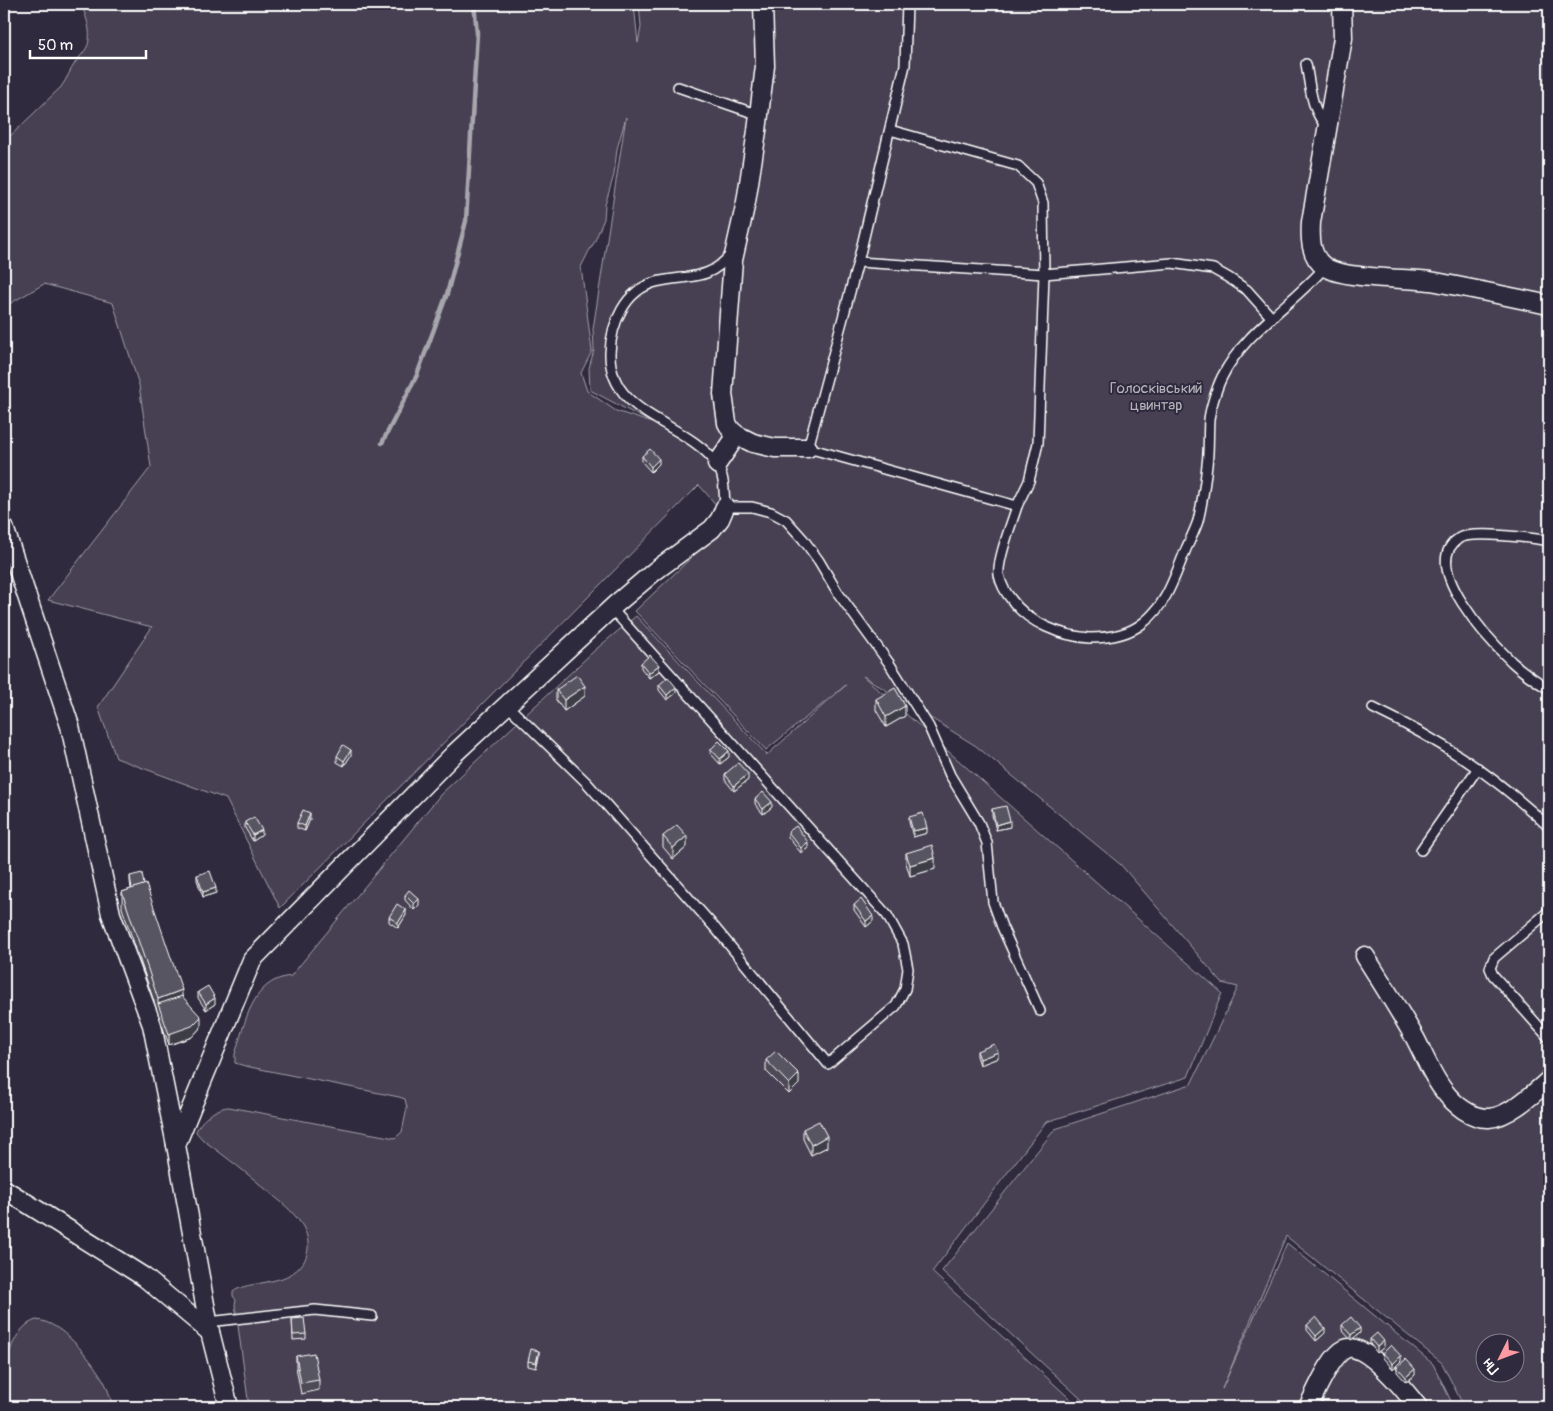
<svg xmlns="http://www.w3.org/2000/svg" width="1553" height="1411" viewBox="0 0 1553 1411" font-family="Pangolin,sans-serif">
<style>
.green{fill:#464152;stroke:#a2a0a8;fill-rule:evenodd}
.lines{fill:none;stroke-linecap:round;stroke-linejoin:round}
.stream{stroke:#a7a6ad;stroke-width:4.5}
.service-casing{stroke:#fff;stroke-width:12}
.minor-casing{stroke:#fff;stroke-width:21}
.service{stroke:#2f2a3d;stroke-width:9}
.minor{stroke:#2f2a3d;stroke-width:18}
.wall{fill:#4d4956;stroke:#fff}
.shaded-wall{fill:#3e3c46;stroke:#fff}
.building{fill:#595564;stroke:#fff}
.labels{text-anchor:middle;stroke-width:4;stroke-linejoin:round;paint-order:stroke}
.park-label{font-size:15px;fill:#b5b3ba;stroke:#2f2a3d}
</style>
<rect width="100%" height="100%" fill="#2f2a3d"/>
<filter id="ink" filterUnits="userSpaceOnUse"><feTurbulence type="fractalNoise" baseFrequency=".02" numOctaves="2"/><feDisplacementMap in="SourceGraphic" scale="10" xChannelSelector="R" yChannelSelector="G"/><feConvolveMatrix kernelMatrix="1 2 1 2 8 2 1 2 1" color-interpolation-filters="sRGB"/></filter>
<g filter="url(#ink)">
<g class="green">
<path d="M81,4H634L638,43L641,27L639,4H1549V1407H1464L1442,1363L1286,1236L1222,1389L1287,1243L1433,1364L1454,1407H1090L942,1271L1055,1129L1191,1084L1238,987L1222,983L1121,865L976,746L863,676L1222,993L1188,1077L1046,1122L932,1272L1079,1407H249L235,1304L236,1300L233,1296V1292C244,1282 276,1285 294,1272C310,1261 312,1241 302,1225C293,1211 281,1202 269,1192C248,1174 225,1156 203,1140L196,1132C199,1121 217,1107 229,1107L395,1138L402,1132L407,1108L405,1099L399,1097L245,1066L235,1063V1054C245,1024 251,980 291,976L441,794L595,650L636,616L767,755L846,685L766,750L635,611L730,521L699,485L280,908L226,799L116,758L98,707L152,627L48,600L151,467L139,385L113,303L44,284L4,307V142L61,87C67,79 70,70 75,63C79,57 84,53 87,47C93,34 86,16 81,4ZM626,117L593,329L594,350L589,368L590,390L652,423L616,411L587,391L581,373L592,351L581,267L589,251L594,243L604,219L605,205L614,175L617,149ZM1486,1344H1516V1374H1486Z"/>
<path d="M36,1320C61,1321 90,1358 102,1378C108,1387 110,1397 113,1407H4C4,1396 2,1383 4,1372C8,1354 16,1326 36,1320Z"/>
</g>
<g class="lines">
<g class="stream">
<path d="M315,7L323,4"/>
<path d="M382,443L417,375L447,294L466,221L477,33L474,4"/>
</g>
<g class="service-casing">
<g id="service">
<path d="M1306,64C1310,85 1311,111 1327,127"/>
<path d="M678,87L759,115"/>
<path d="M890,130L1018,166L1036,183L1043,203L1044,274L1038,443L1029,481L1017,506L808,448L858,262L905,65L907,4"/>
<path d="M731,254C707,283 688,274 656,282C625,290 611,324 610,353C609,416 685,421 716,463C725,475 724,493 725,507H752L771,512L786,520L803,539L819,561L838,593L889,663L929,727L950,775L979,823L987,843L993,902L1002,927L1040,1011"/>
<path d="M858,262L1044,274L1172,263L1213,269L1229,278L1247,290L1272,318"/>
<path d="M1017,506C1012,523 997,559 999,575C1001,584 1005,592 1011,599C1028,623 1061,636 1090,638C1109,638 1128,635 1143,623C1167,605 1175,575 1186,549C1190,540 1195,530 1198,521C1202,504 1205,483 1207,465C1209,450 1208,435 1209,420C1210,409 1217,387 1222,377C1244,332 1293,304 1325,267"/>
<path d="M1549,541C1533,538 1470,530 1458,539C1419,566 1490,641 1512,662C1523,672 1536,681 1549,689"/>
<path d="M507,705L587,783L716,929L828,1064L896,1006L905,989L908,969L903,944L887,915L611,608"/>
<path d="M1373,708C1440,740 1495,776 1549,827"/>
<path d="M1421,850L1478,768"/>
<path d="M1549,911L1494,958L1490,968L1493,975L1549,1038"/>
<path d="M208,1322L315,1310L372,1316"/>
</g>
</g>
<g class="minor-casing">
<g id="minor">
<path d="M763,4L765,66L757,131L746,202L733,260L723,394L727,423L731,430L737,435L753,443L775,448H808"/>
<path d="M1342,4L1343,38L1311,222C1310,238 1310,257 1325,267C1342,279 1406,278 1430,281C1470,288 1510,297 1549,305"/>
<path d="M717,464L737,435"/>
<path d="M4,527L70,726L111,914L152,1025L176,1145L210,1332L229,1407"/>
<path d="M1365,956C1382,983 1399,1010 1415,1038C1424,1055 1432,1076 1444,1091C1454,1104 1471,1119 1489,1118C1509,1117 1534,1093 1549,1080"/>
<path d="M176,1145L252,960L455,753L616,604L655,571L712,529L720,519L725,507"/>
<path d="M4,1189L144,1277L210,1332"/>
<path d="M1308,1407C1316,1392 1330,1356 1345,1349C1364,1339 1407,1393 1418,1407"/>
</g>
</g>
<use href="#service" class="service"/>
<use href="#minor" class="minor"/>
</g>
<g class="wall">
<path d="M642,456L659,464L651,472L642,462Z"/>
<path d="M641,663L659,671L649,678L641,668Z"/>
<path d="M659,685L676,693L667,700L659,690Z"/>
<path d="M556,690L585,696L564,711L556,700Z"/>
<path d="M876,699L905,716L886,727L876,710Z"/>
<path d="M711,749L729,757L720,764L711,754Z"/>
<path d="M351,755L344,766L337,762V756Z"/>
<path d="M725,774L748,780L734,791L725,780Z"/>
<path d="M755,799L772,807L763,814L755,804Z"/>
<path d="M992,809L1010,827L996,830L992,815Z"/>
<path d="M909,817L927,833L913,837L909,822Z"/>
<path d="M310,819L305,831L297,828V823Z"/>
<path d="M245,822L262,835L253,841L245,828Z"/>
<path d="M788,832L808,848L801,853L788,837Z"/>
<path d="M663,836L687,847L673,859L663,847Z"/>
<path d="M906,853L935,869L910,876L906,863Z"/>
<path d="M197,875L216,893L203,897L197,880Z"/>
<path d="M130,876L144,885L182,996L201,1027L192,1037L169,1045L122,908V892L131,889L130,881Z"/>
<path d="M405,895L419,905L414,910L405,900Z"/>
<path d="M854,905L873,921L866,927L854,910Z"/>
<path d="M406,915L398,928L389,922V917Z"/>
<path d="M198,992L215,1004L206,1010L198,998Z"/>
<path d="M977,1051L998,1058L980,1065L977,1056Z"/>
<path d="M766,1060L799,1084L789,1094L766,1071Z"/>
<path d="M803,1129L827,1147L811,1155L803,1139Z"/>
<path d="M292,1319L306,1334V1339L293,1340Z"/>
<path d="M1307,1325L1325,1333L1316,1341L1307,1330Z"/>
<path d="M1342,1325L1360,1333L1351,1340L1342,1330Z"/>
<path d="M1370,1339L1384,1347L1377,1353L1370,1344Z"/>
<path d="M1383,1353L1401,1361L1393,1369L1383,1358Z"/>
<path d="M296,1356L319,1380V1390L301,1394L296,1367Z"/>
<path d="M539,1356L536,1368L528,1366V1361Z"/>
<path d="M1397,1367L1415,1375L1406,1382L1397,1372Z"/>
</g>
<g class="shaded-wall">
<path d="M659,459V464L651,472V467Z"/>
<path d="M659,665V671L649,678V673Z"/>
<path d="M585,686V696L564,711V700Z"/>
<path d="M676,687V693L667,700V695Z"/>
<path d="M905,706V716L886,727V717Z"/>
<path d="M351,750V755L344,766V761Z"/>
<path d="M729,751V757L720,764V759Z"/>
<path d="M748,774V780L734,791V786Z"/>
<path d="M772,802V807L763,814V809Z"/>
<path d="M310,813V819L305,831V826Z"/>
<path d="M1010,821V827L996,830V825Z"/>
<path d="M927,828V833L913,837V831Z"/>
<path d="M262,830V835L253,841V835Z"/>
<path d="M687,836V847L673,859V848Z"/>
<path d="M808,842V848L801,853V848Z"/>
<path d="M935,858V869L910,876V865Z"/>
<path d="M216,888V893L203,897V892Z"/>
<path d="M419,899V905L414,910V904Z"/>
<path d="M406,910V915L398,928V923Z"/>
<path d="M873,916V921L866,927V921Z"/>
<path d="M182,990V1006L158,1004V999Z"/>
<path d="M215,998V1004L206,1010V1004Z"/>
<path d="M201,1017V1027L192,1037L169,1045V1034Z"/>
<path d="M998,1052V1058L980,1065V1059Z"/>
<path d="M799,1074V1084L789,1094V1084Z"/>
<path d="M827,1136V1147L811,1155V1145Z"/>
<path d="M1325,1328V1333L1316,1341V1336Z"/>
<path d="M1360,1328V1333L1351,1340V1335Z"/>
<path d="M1384,1341V1347L1377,1353V1347Z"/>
<path d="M539,1351V1356L536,1368V1363Z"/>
<path d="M1401,1356V1361L1393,1369V1364Z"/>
<path d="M1415,1369V1375L1406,1382V1377Z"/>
</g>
<g class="building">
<path d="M650,449L659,459L651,467L642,456Z"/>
<path d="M650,655L659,665L649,673L641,663Z"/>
<path d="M577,675L585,686L564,700L556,690Z"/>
<path d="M668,677L676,687L667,695L659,685Z"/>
<path d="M895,688L905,706L886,717L876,699Z"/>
<path d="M719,741L729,751L720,759L711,749Z"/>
<path d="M343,745L351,750L344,761L337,756Z"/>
<path d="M738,763L748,774L734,786L725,774Z"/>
<path d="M763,792L772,802L763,809L755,799Z"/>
<path d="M1006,806L1010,821L996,825L992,809Z"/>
<path d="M303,810L310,813L305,826L297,823Z"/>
<path d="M923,813L927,828L913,831L909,817Z"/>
<path d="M254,817L262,830L253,835L245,822Z"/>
<path d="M677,825L687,836L673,848L663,836Z"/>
<path d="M796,826L808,842L801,848L788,832Z"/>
<path d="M932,845L935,858L910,865L906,853Z"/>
<path d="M210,871L216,888L203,892L197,875Z"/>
<path d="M142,873L144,885L132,889L130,876Z"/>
<path d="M146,884L182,990L158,999L122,892Z"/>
<path d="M409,890L419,899L414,904L405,895Z"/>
<path d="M861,899L873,916L866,921L854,905Z"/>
<path d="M397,904L406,910L398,923L389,917Z"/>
<path d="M208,986L215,998L206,1004L198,992Z"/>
<path d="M182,996L201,1017L192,1026L169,1034L158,1004Z"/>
<path d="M994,1044L998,1052L980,1059L977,1051Z"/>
<path d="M776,1051L799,1074L789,1084L766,1060Z"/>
<path d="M819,1121L827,1136L811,1145L803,1129Z"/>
<path d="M1316,1317L1325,1328L1316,1336L1307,1325Z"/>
<path d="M1351,1317L1360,1328L1351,1335L1342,1325Z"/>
<path d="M304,1318L306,1334L293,1335L292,1319Z"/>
<path d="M1377,1333L1384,1341L1377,1347L1370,1339Z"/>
<path d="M1391,1345L1401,1356L1393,1364L1383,1353Z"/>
<path d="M531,1349L539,1351L536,1363L528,1361Z"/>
<path d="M314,1353L319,1380L301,1383L296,1356Z"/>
<path d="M1406,1359L1415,1369L1406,1377L1397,1367Z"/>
</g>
</g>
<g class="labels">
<g class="park-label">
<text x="1156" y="393">Голосківський<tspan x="1156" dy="17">цвинтар</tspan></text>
</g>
</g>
<rect width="1553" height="1411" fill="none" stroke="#2f2a3d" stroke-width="20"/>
<rect x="10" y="10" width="1533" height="1391" fill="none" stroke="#fff" stroke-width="2" filter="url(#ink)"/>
<g transform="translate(1500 1358) rotate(228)"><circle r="24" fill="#2f2a3d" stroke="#827f8b"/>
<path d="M0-4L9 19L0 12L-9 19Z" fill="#ff9aa2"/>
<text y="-8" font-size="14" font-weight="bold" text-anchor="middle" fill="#ffffff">Пн</text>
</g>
<path d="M30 50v8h116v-8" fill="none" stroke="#ffffff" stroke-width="2.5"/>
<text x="38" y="50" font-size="15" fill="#ffffff" stroke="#2f2a3d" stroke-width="4" paint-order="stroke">50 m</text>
</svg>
